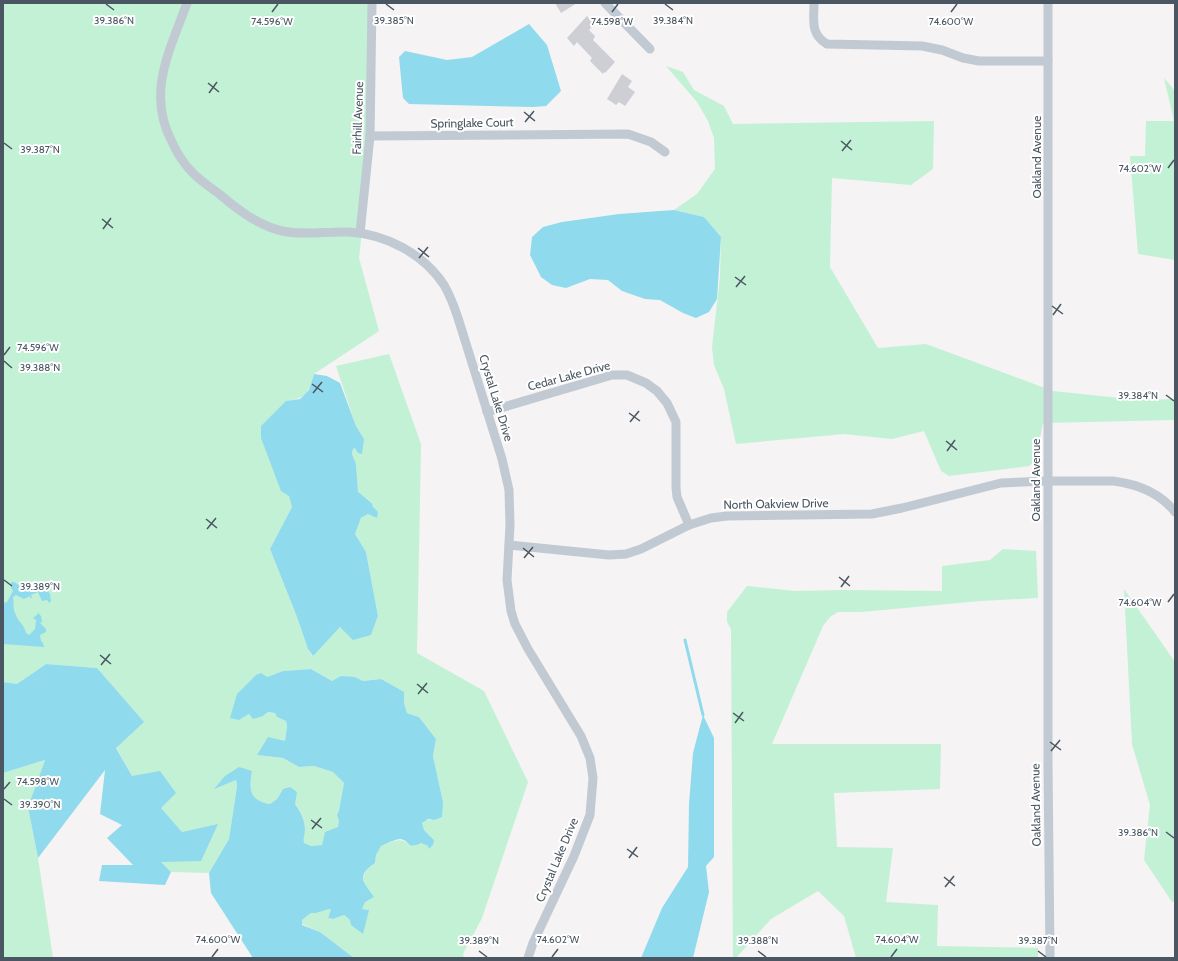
<svg xmlns="http://www.w3.org/2000/svg" width="1178" height="961" viewBox="0 0 1178 961" font-family="Cabin,sans-serif">
<style>
.green{fill:#c3f1d5}
.water{fill:#90daee}
.lines{fill:none;stroke-linecap:round;stroke-linejoin:round}
.stream{stroke:#90daee;stroke-width:3}
.building{fill:#cdcfd5}
.street{stroke:#c1cad2;stroke-width:9}
.ticks{fill:none;stroke:#4a5661;stroke-width:1.5}
.labels{text-anchor:middle;stroke-width:4;stroke-linejoin:round;paint-order:stroke}
.street-label{font-size:12px;fill:#4a5661;stroke:#fff}
.ticks-label{font-size:10px;text-anchor:middle;fill:#4a5661;stroke:#fff;stroke-width:4;stroke-linejoin:round;paint-order:stroke}
</style>
<rect width="100%" height="100%" fill="#f5f3f3"/>
<g class="green">
<path d="M3,3H375V111L359,258L379,331L314,374C308,394 307,398 286,401L289,496L292,507L270,549L297,617L308,649L312,656L340,627L371,635L378,616L366,552L355,534L361,518L368,514L373,507L372,502L358,493L356,464L352,454L353,449L364,439L356,426L336,366L389,354L421,444L417,653L484,691L528,782L482,918L463,954L464,958H354L320,932L302,924V920L311,913C318,914 324,910 331,909L328,918L333,919L344,915L350,920L368,910L362,909L369,890C359,878 363,872 375,863L376,855L381,845C391,843 400,836 408,844L421,843L428,846L434,840L424,830L422,823C425,819 429,820 434,820L443,802L433,756L436,739L419,717L407,713L404,703L381,679L363,681L355,677L332,681L311,669L283,671L267,677L239,720L249,714L263,716L268,712L275,713L277,717L286,721L287,726L285,741L257,755L283,758L299,767L314,766L333,772L344,783L338,827L322,845L311,846L304,843C303,837 305,832 305,827C303,811 293,801 283,789L277,799L270,804C249,800 249,791 252,771L215,788L236,780L237,786L229,839L209,873L171,872L160,862L217,825L182,832L132,776L116,747L143,722L97,668L46,664L17,684L3,682Z"/>
<path d="M666,66L683,72L694,90L724,106L733,124L934,121L933,169L911,185L832,178L830,267L878,348L926,344L1053,391L1139,400L1175,399V420L1043,423L1035,461L1029,466L949,476L941,471L924,431L892,439L844,434L736,444L724,389L714,365L712,347L720,277L721,237L704,217L674,210L697,194L715,169L714,138L708,121L697,102Z"/>
<path d="M1164,78L1175,91V260L1138,254L1130,156H1145L1146,121H1174Z"/>
<path d="M1003,549L1036,551L1038,598L980,601L861,612H838L830,617L823,626L772,744H941L940,789L834,793L837,847L893,848L886,902L938,905L937,946L1038,948V958H856L844,916L818,891L771,919L736,958H733L731,629L727,622V612L747,586L795,591L844,590L942,591V566L990,560Z"/>
<path d="M1124,589L1175,662V901L1172,902L1144,860L1150,805L1132,744Z"/>
<path d="M45,760L28,807L38,858L53,958H3V773Z"/>
</g>
<g class="water">
<path d="M529,24L547,45L561,91L546,106L533,107L409,104L403,98L399,57L405,51L447,60L472,57Z"/>
<path d="M674,210L704,217L721,237L717,299L709,312L696,318L683,313L660,300L645,299L622,291L608,280L590,279L566,288L552,285L541,277L530,255L532,237L543,227L562,222L619,214Z"/>
<path d="M314,374L327,376L340,383L356,426L364,439L362,454L358,453L355,448L353,449L352,454L356,464L358,492L372,503L373,507L378,512L377,518L368,514L361,518L355,534L366,552L378,616L371,635L353,640L340,627L313,656L308,649L297,617L270,549L292,507L289,496L281,491L261,438V426L286,401L300,399L309,390Z"/>
<path d="M11,582H14L26,589L34,587L38,582H42L50,594L51,601L49,603L47,600L42,601L38,592L31,595L32,598H30V596L24,599L16,595L13,597C14,602 13,609 15,613C18,622 24,624 26,633L29,635L35,629L36,620L33,618L38,614L39,611V614L41,616L42,622L40,623L46,629V632L40,635L41,641L43,643L44,647L3,644V603L7,602L13,591L11,588Z"/>
<path d="M46,664L97,668L144,722L116,748L132,776L160,771L176,793L161,808L182,832L218,824L201,861L161,862L171,872L165,885L99,881L102,865H133L107,838L122,825L100,814L105,770L38,858L28,807L45,760L3,773V682L17,684Z"/>
<path d="M311,669L332,681L341,676L355,677L363,681L381,679L404,692V703L407,713L419,717L436,739L433,756L443,802L442,817L434,820L428,819L422,823L424,830L434,840L433,845L429,849L428,846L421,843C406,850 410,840 400,839C396,839 385,844 381,846L376,855L375,863C355,877 364,882 374,897L365,902L362,909L369,910L363,934L351,925L350,920L344,915L333,919L328,918L331,909C323,910 318,914 311,913L302,920V925L320,932L354,958H253L211,893L209,873L229,839L237,786L236,780L214,789L225,776L239,767L252,771C249,790 249,800 270,804L277,799L283,789L290,787L297,792L295,804C300,811 305,820 305,829C305,834 303,838 304,843L311,846L322,845L325,832L338,827L339,820L337,815L339,811L344,783L333,772L314,766L299,767L283,758L257,755L268,737L285,741L287,726L286,721L277,717L275,713L268,712L263,716L253,719L249,714L239,720L230,718L237,694L256,675L261,673L267,677L283,671Z"/>
<path d="M703,715L714,738V857L706,866L709,892L693,958H641L662,908L688,867L689,804L693,753Z"/>
</g>
<g class="lines">
<path class="stream" d="M685,640L703,715"/>
</g>
<g class="building">
<path d="M555,3H577L561,13Z"/>
<path d="M587,16L594,24L589,30L595,36L593,40L615,62L605,73L604,72L603,74L590,61L592,58L577,42L574,46L567,38Z"/>
<path d="M622,74L632,81L628,87L635,92L625,106L619,102L616,105L607,99Z"/>
</g>
<g class="lines">
<g class="street">
<path d="M187,3C170,50 146,93 172,142C177,153 183,163 192,172C199,180 209,186 218,193C237,209 257,225 282,231C305,236 327,231 349,232C385,234 423,253 444,285C450,295 454,306 458,318L502,459L509,490L510,525L507,580L511,611L515,624L528,649L581,736L590,758L593,778L590,815L574,856L533,943L528,958"/>
<path d="M605,3L650,49"/>
<path d="M814,3C814,20 810,34 827,44L922,46L942,50L963,58L979,61H1048"/>
<path d="M1048,3V761L1050,958"/>
<path d="M370,136L628,134L651,142L665,152"/>
<path d="M360,233L370,136L372,3"/>
<path d="M487,412L612,375H627L646,383L657,391L667,403L676,422V488L677,497L689,525"/>
<path d="M509,545L609,555L626,554L641,549L689,525L711,518L727,516L872,514L902,508L1001,483L1048,481H1113C1137,484 1160,493 1175,512"/>
</g>
</g>
<path class="ticks" d="M106,4L114,10M386,4L394,10M665,4L673,10M272,12L278,4M612,12L618,4M951,12L957,4M208,83L219,92M209,93L217,82M524,112L535,121M525,122L534,111M841,141L852,150M4,143L12,149M842,151L851,140M1168,168L1174,160M102,219L113,228M103,229L111,218M418,248L429,257M419,258L428,247M735,277L746,285M736,287L745,276M1052,306L1063,314M1053,315L1061,304M4,355L10,347M4,361L12,368M312,384L323,392M313,393L322,382M1166,395L1174,401M629,413L640,421M630,422L639,411M946,441L957,450M947,451L955,440M206,519L217,528M207,529L216,518M523,548L534,557M524,558L533,547M839,577L850,586M4,580L12,586M841,587L849,576M1168,602L1174,594M100,655L111,664M101,665L110,654M417,684L428,693M418,694L427,683M733,713L744,721M735,723L743,712M1050,742L1061,750M1051,751L1060,740M4,789L10,782M4,799L12,805M311,820L322,828M312,829L321,818M1166,832L1174,838M627,849L638,857M629,858L637,847M944,877L955,886M945,887L954,876M479,951L487,957M758,951L766,957M1038,951L1046,957M212,957L218,949M552,957L558,949M891,957L897,949"/>
<g class="labels">
<g class="street-label">
<text transform="translate(358 118) rotate(-88)" y="4">Fairhill Avenue</text>
<text transform="translate(472 123) rotate(-1)" y="4">Springlake Court</text>
<text transform="translate(1037 157) rotate(-90)" y="4">Oakland Avenue</text>
<text transform="translate(569 376) rotate(-15)" y="4">Cedar Lake Drive</text>
<text transform="translate(496 398) rotate(73)" y="4">Crystal Lake Drive</text>
<text transform="translate(1036 480) rotate(-90)" y="4">Oakland Avenue</text>
<text transform="translate(776 504) rotate(-1)" y="4">North Oakview Drive</text>
<text transform="translate(1036 805) rotate(-91)" y="4">Oakland Avenue</text>
<text transform="translate(557 860) rotate(-67)" y="4">Crystal Lake Drive</text>
</g>
</g>
<g class="ticks-label">
<text x="114" y="24">39.386°N</text>
<text x="394" y="24">39.385°N</text>
<text x="673" y="24">39.384°N</text>
<text x="272" y="25">74.596°W</text>
<text x="612" y="25">74.598°W</text>
<text x="951" y="25">74.600°W</text>
<text x="40" y="153">39.387°N</text>
<text x="1140" y="172">74.602°W</text>
<text x="38" y="351">74.596°W</text>
<text x="40" y="371">39.388°N</text>
<text x="1138" y="399">39.384°N</text>
<text x="40" y="590">39.389°N</text>
<text x="1140" y="606">74.604°W</text>
<text x="38" y="785">74.598°W</text>
<text x="40" y="808">39.390°N</text>
<text x="1138" y="836">39.386°N</text>
<text x="218" y="943">74.600°W</text>
<text x="558" y="943">74.602°W</text>
<text x="897" y="943">74.604°W</text>
<text x="479" y="944">39.389°N</text>
<text x="758" y="944">39.388°N</text>
<text x="1038" y="944">39.387°N</text>
</g>
<rect width="1178" height="961" fill="none" stroke="#4a5661" stroke-width="8"/>
</svg>
